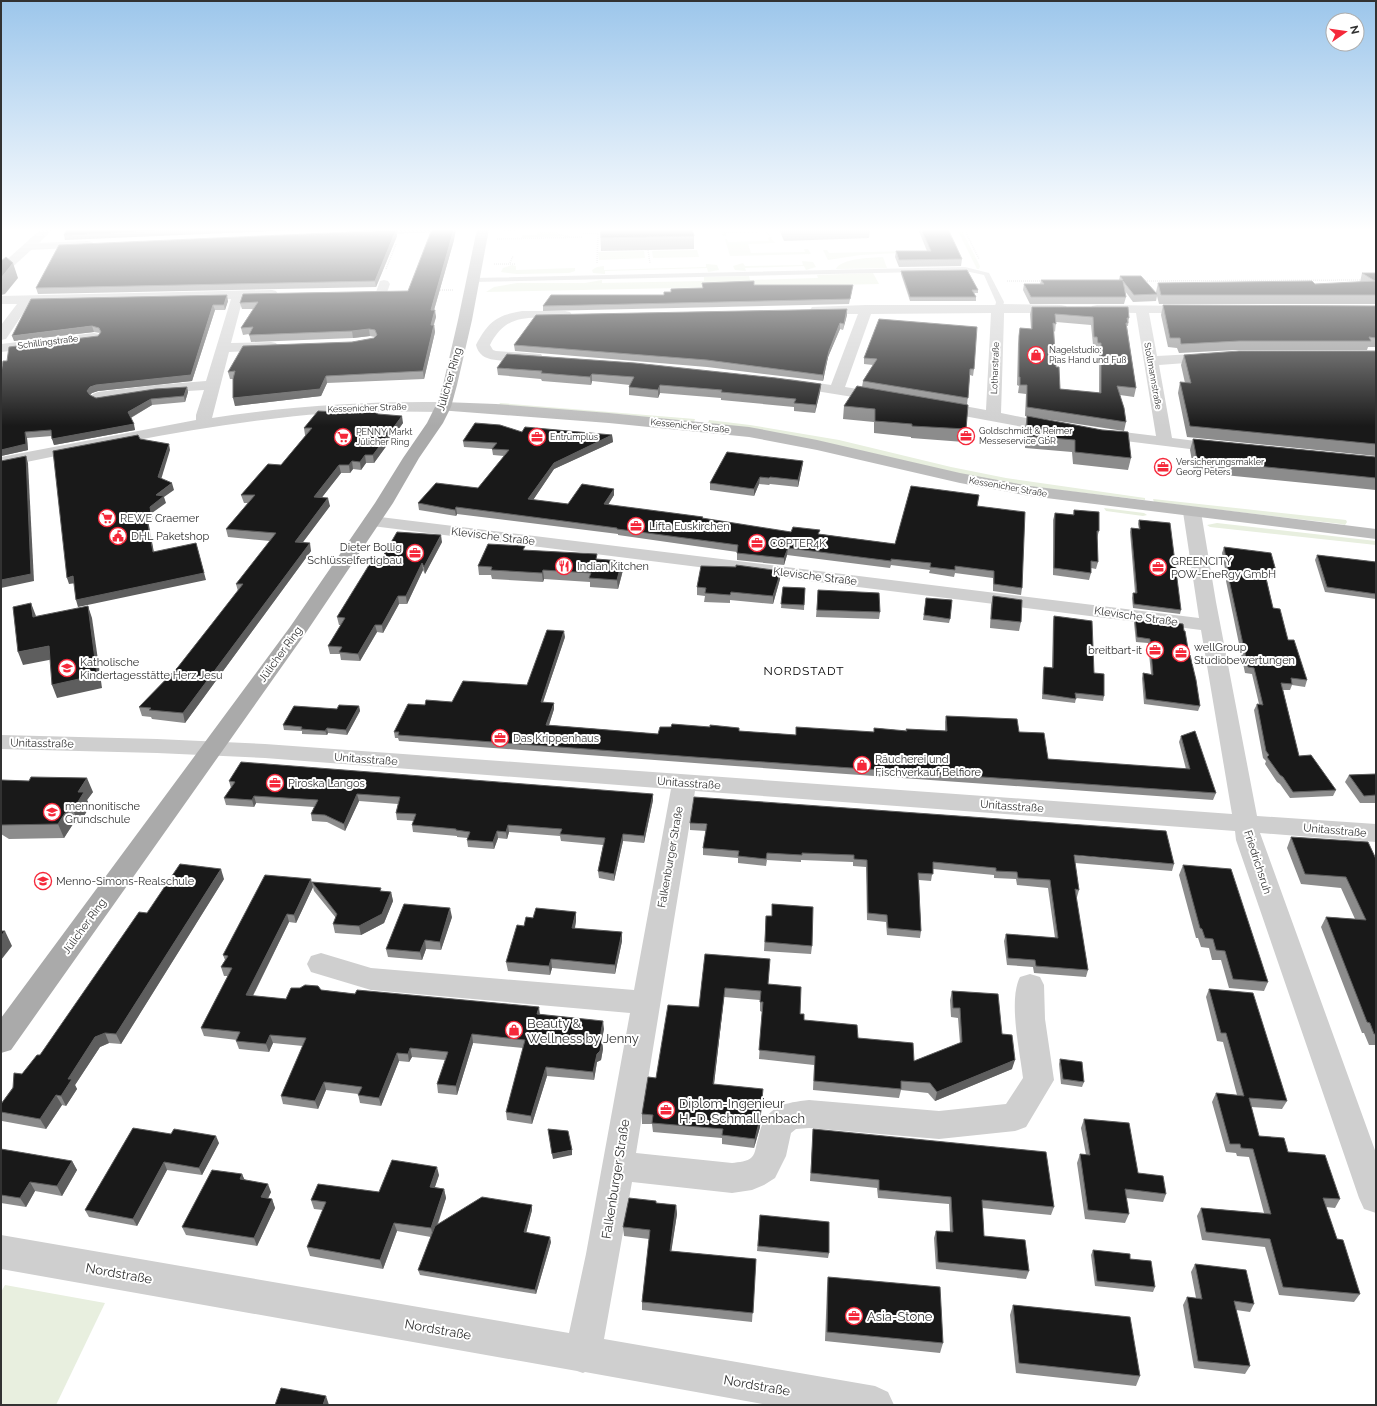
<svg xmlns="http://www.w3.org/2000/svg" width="1377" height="1406" viewBox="0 0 1377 1406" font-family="Raleway,sans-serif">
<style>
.green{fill:#e8efdf}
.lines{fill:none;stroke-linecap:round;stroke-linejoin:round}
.path{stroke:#cfcfcf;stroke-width:1.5;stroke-dasharray:1 1;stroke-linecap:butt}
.lane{fill:#cfcfcf;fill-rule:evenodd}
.street{fill:#cfcfcf;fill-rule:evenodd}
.secondary{fill:#bcbcbc;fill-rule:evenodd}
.primary{fill:#aaa;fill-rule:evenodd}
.wall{fill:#8c8c8c;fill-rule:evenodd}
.shaded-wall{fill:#5e5e5e}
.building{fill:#191919;stroke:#5e5e5e;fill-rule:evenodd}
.labels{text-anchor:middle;stroke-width:4;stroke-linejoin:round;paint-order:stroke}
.far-street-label{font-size:9px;fill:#323232;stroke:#fff}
.far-poi-label{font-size:9px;fill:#323232;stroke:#fff;text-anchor:start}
.street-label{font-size:11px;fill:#323232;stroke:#fff}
.poi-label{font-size:11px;fill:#323232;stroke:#fff;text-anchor:start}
.neighbourhood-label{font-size:12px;letter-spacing:1px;fill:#000;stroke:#fff}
.near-poi-label{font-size:13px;fill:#323232;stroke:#fff;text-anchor:start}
.near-street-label{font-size:13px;fill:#323232;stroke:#fff}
</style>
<rect width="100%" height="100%" fill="#fff"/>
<g class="green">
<path d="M721,229H770L771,232H768L770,236H773H769L765,232L726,233V236H723Z"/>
<path d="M957,229H961L980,266L979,269H977Z"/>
<path d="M537,231H553L556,232L557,235L564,236L522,238V235H537Z"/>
<path d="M769,237H773L771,238L775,243L748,244L751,253L805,252L804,249H808L811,254L730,256L725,239H727L728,242L769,241L768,238Z"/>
<path d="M697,250L699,257L653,258L652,251Z"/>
<path d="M823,250H827L829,253L908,251L899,253L860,255L828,260Z"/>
<path d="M644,251L645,258L599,260L598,252Z"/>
<path d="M883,257L887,268L836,269C841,258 872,258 883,257Z"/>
<path d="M802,261L813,262L816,267L806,270L804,266L745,268L746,271L735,270L733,266L743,263L745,266L803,265Z"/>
<path d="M706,264L717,265L719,270L708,272L707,268L605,271V274L593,273L592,270L597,267L604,266V270L706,267Z"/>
<path d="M512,265L516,266V270L575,268V271L569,273L517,274L501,272L503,268Z"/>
<path d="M873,273L879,284L486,292L494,287L517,283H585L602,280V283L704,281V277L749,276L750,280L818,278L817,275Z"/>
<path d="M500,403L695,419L694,422L616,414L499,405Z"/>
<path d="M709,420L750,425L839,440L951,467L1006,478L1145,498V500L1032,487L980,478L708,424Z"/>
<path d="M1153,499L1346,520L1347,522L1345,525L1341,524L1154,502Z"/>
<path d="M1104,508L1144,513L1147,515L1143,516L1106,511Z"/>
<path d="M1217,523L1376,541V545L1210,527L1207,525Z"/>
<path d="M5,1285L105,1303L56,1405H1V1292Z"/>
</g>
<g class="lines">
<g class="path">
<path d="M557,229L558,234L570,237"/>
<path d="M964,229L979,259"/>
<path d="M502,230L517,231"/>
<path d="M541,230L559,229"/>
<path d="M583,233H598L597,264"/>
<path d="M497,239L583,237"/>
<path d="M648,250L650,263"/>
<path d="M510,263L513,256"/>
<path d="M494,264H515"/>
<path d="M386,269L396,244"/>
<path d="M1007,281H1044"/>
<path d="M1143,281L1364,280"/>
<path d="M438,290H453"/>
</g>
<path class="lane" d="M965,267L989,273L1004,302L1002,310H996L995,308L996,302L984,275L965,271L473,282L470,280L473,278Z"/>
<g class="street">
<path d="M41,229H53L39,243L88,241L92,242L94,244L92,246L88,247L31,250L5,274L1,275V265Z"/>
<path d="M450,229L445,232L366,235L362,234L360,232L364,229Z"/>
<path d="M384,280L388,281L390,284L386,295H378L376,292L380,281Z"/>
<path d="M272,290L276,291L278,294L276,297L243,298L231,343L271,342L276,343L278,346L276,349L271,350L229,352L212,418C289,406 365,401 443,402L448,404L451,407L448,410L443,412C388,411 334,411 279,418C186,428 93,449 1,467V457L196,420V415L204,390L156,393L98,402L93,400L90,397L93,394L98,392L156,385L206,381L231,299L30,303L6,339L1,340V325L17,304H1V296Z"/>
<path d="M999,304L1061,305L1066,306L1068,309L1066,312L1061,313H1004V316L1001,413L1061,425L1063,428L1061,431L1055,433L937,411L932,409L929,406L932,403L937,401L986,410L991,313L871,314L845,387L889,394L892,397L889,400L884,402L791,387L786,386L784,383L786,380L791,379L831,385L858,314H817L812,313L810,310L812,307L866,305H994Z"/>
<path d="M1097,305L1198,306L1200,309L1198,312L1193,313H1149L1157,356L1213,353L1218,354L1220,357L1218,360L1213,361L1159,365L1172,438L1228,445L1230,448L1228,451L1222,453L1093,437L1091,434L1093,431L1099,429L1156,436L1136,313L1092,312L1090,309L1092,306Z"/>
<path d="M522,311H565L570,312L572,315L570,318L565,319C533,318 507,311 490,345L493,350L496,351L541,354L543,357L541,360L536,361C523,361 493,363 483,356C479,353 477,349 476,345C488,322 497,315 522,311Z"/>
<path d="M94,333L99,334L101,337L99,340L1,352V344Z"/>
<path d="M1192,507L1198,508L1201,512L1216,602L1257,816L1376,824V842L1260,833L1376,1153V1213L1364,1209L1359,1198L1236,840L1235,831L695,791L636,1153L732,1163C739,1162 747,1162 752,1157C756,1153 756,1144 758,1139C764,1108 780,1103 809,1100L939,1111L1006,1104L1023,1078C1020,1052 1008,1000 1020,977L1030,974L1040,977L1044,985L1045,1019L1054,1080L1026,1127L1015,1131L939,1139L809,1128L796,1129L791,1133L786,1156L775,1178L764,1185L752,1190L732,1193L632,1182L604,1339L875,1386L888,1392L894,1405H768L585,1372L583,1373L577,1371L1,1269V1235L569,1333L586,1254L630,1013L371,990L311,972L307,964L311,956L321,953L371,968L634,990L671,789L265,758L157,753L1,749V735L157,739L265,744L1232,814L1201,630L372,526L366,525L363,521L366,517L372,516L1199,618L1183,512L1186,508Z"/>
</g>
<path class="secondary" d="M443,402L496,404L609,413L749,427L817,440L960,473L1030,486L1376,529V539L1030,496L960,483L817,450L749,437L609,423L438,410L435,407L438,404Z"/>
<path class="primary" d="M477,229H489L472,320L457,385L451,407L443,423L419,458L393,503L307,631L11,1050L1,1053V1018L290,627L375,503L403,458L427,423L435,407L443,385L458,320Z"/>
</g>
<g class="wall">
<path d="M67,229H323L65,240L64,235Z"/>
<path d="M600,229L694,236V249L601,251Z"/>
<path d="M779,229H870L869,238L784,241Z"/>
<path d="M918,229H948L962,259L961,266L899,267L895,257L896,251H927Z"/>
<path d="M396,230L397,236L376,287L38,294L36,288Z"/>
<path d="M454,240L434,310L436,317L434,325L435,332L424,379L327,383L321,396L235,406L233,379H230L228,372L352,342L374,338L375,337L370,336L353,338L251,342L249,334L243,335L241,328L253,309H242L240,303L408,291Z"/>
<path d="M901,271L978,290V293H974L976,297V301H910L901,274Z"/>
<path d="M1362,273H1376V304H1159L1157,296L1156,301L1133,302L1125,291L1126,297L1124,304H1030L1023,290L1024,284H1040L1041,280H1119L1120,276L1156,293V292L1158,283L1315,284L1360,282Z"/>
<path d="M754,285L852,290L849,304L543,311V306L664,295L671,292V289L702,288Z"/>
<path d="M228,301L225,310H215L192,381L98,391L92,393L90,395L96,398L187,387L188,392L185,402L152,405L131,418L135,430L54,445L52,436L27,438L28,450L1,456V373L7,361L98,336L100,333L94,332L14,341Z"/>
<path d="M1163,305L1376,306V347H1368L1367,350H1236L1179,353L1177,348L1168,347L1161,315Z"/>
<path d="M1032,307L1129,318L1128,326H1127V327L1136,388L1134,397L1120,395L1126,422L1124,431L1025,416L1026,394L1018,393L1019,386L1017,385L1018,344L1020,328L1031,329L1030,314ZM1056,322L1091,325L1093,345H1096V351H1099V393L1060,389L1056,367L1054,331L1055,332Z"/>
<path d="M847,309V315L843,330L840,329L828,357L823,381L707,367L515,351L514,345Z"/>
<path d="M1376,354V456L1187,437L1178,393L1180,382L1185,383L1181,365L1184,355Z"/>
<path d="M864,358L974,369L973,376L970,375L967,405L966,429L964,442L911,438V437L874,433V422L843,419L844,406L862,387L863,381L873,365L864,364Z"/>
<path d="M497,368L821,384L820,392L815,413L794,411V407L721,400V398L660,393L658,398L629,395V387L630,385L592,381L591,385L542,381L541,379L498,375Z"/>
<path d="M378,414L403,423L374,463H366L361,470L353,469L350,473H341L322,497L330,506L303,542L311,551L185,723L152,719L151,717L142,716L139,707L178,667L238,591L236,584L270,541L228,537L226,529L248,503H244L241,495L281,465L306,435H305L304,428Z"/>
<path d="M1027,416L1131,458L1128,470L1073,464L1072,452L1025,448V428Z"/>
<path d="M522,432L612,435L613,442L554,469L533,500L568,504L614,489V495L608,505L703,517V519L791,532L820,534L895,544L977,506L1022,588L1021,595L993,591V578L955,573L954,577L929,573L930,570L891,565L890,568L787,555L784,565L737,560V552L618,535V534L457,514L456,516L419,510L418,503L478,488L504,456L493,455L492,449L464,447L463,441Z"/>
<path d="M1193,439L1376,457V490L1194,472L1190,450Z"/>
<path d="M803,461L802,468L798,487L770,484L769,485L759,484L754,496L710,490V483Z"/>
<path d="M1074,510L1099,531L1097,538L1098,562L1096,569L1091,568V573L1089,580L1053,575V520L1055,513L1073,515Z"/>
<path d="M1139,520L1181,610L1180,614L1133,608L1132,598L1133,593H1135L1130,532L1131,528L1139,529L1138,524Z"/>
<path d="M442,542L425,574L423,570L407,604H399L383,633L377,632L360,661L341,660L340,654H330L328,646L341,625H339L337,617L382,558Z"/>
<path d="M1224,547L1276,571L1274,577L1266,576L1273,608L1307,680L1305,687L1292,685L1290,690H1283L1299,756L1336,790L1333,796L1290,798L1280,784L1277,782L1265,764L1266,761L1263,758L1254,710L1257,704H1259L1252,674L1245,673L1226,581L1227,579L1222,553Z"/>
<path d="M526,550L597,560L622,561L623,570L618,589L590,587V582L544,579L543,582L492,579L491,575H479L478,566Z"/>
<path d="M1317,555L1376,562V599L1325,592L1315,560Z"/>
<path d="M780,579L773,604L730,600V603L704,602L705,596L697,595V587Z"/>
<path d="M783,587L805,588L804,610L781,608Z"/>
<path d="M818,590L880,612L879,619L816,617Z"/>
<path d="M993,596L1021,622L1019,631L990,628L991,605Z"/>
<path d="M926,598L950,619L949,623L923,620Z"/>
<path d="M1054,616L1094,673L1104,696L1103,701L1076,698L1075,703L1042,699L1043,671L1044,667L1052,668L1053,621Z"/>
<path d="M1135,618L1184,631L1200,706L1198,711L1144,704L1142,678L1143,673L1151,674L1148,643L1136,642L1134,623Z"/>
<path d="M565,637L543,702L554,709L549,725L658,734L671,727L739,728V731L796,735L874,732V728L906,731V729L945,731V722L946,716L1019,732L1048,759L1186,769L1179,742L1181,736L1216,793L1213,800L735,766L399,741L398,738H395L394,732L425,705L452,702L527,685Z"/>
<path d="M359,706L360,711L347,735L328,733L327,735L302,734V731L284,730L283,725L337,709Z"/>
<path d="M1376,774V803H1360L1345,782L1349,775Z"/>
<path d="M1,780L93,792L87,800L90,806L79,824H73L64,838L9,839L1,834Z"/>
<path d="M229,781L653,800L644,843L623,841L614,881L599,878L598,871L603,845L561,841L560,836L509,832L507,839L498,838L494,849L468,847L467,840L468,838L457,837V836L413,832L412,825L414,821L397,820L396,813L398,804L359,801L345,831L327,822L312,821L311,814L314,807L256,803L254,807L226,805L224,798L231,788Z"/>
<path d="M690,823L1174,864L1172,871L1075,863L1079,890L1077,897H1076L1088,970L1086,977L1034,973L1033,967L1007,965L1004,941L1006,934L1055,938L1048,888L1017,885L1016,879L994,878V875L933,869L931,881L919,880L921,931L920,938L887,935L886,922L867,920L866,867L853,866V862L801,860V862L767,860L766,866L738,863V858L703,855V848L706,831L690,830Z"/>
<path d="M1291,837L1376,859V1045H1369L1364,1033H1362L1321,927L1326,917L1355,919L1341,888L1301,884L1287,848Z"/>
<path d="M1183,865L1268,982L1264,991L1229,988L1221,960H1212L1209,948L1201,947L1198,938H1196L1179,875Z"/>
<path d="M224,879L121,1044L109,1043L100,1047L75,1085L77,1089L66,1106L62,1105L46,1129L2,1121L1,1119V1104L22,1074L40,1055L147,913Z"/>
<path d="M312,882L391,892L393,901L384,923L361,935L335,933L333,924L336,918L314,891L313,887L296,923L289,922L253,996L286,999L321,990L540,1014L604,1029L602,1040L603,1049L601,1060L597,1062L594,1080L547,1076L532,1124L507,1120L506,1112L523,1048L473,1043L457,1095L438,1093L437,1084L445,1060L412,1057L409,1062L399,1061L381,1106L360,1103L358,1094L326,1090L318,1109L283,1104L281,1096L303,1046L273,1043L269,1052L239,1049L236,1041L237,1040L204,1036L201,1028L228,976H224L221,967L225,960L223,955Z"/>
<path d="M766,916H772L812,946L811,954L764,951Z"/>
<path d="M452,917L441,950L426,949L422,960L388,957L386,949Z"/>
<path d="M576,921L575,928L622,941L615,974L552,968L550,975L508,971L506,962L524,926Z"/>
<path d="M705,954L768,984L800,1014L804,1020L858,1038L914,1061L960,1043L958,1018L951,1017L950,1000L952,991L1002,1034L1012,1069L935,1101L928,1093L901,1090L899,1098L813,1090L814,1065L759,1059L762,1012L760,1011V1000L724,997L714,1084L760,1127L754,1148L722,1144V1138L653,1132L652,1124H642V1114L656,1078L699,1007Z"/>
<path d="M1209,989L1287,1101L1282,1109L1251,1107L1259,1136L1288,1152L1340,1199L1335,1208L1326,1207L1337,1239L1360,1294L1354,1302L1279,1295L1265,1247L1202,1240L1197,1216L1201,1208L1264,1213L1249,1157L1237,1156L1236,1153L1226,1152L1212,1102L1216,1093L1237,1095L1223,1042L1217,1041L1206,997Z"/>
<path d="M1060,1059L1084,1082L1082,1087L1061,1084L1059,1064Z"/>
<path d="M1084,1119L1138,1173L1166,1194L1163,1202L1126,1198L1129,1214L1125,1223L1085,1219L1077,1163L1080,1154L1086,1155L1081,1128Z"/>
<path d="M133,1128L219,1143L202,1175L167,1170L137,1226L89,1217L85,1210Z"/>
<path d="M813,1129L1054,1207L1051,1215L982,1208L984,1236L1029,1271L1026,1279L936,1269L934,1238L936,1231L950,1232L949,1204L878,1198L877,1188L810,1181Z"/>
<path d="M1,1149L72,1161L77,1170L62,1196L35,1191L26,1207L1,1203Z"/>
<path d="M242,1174L244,1179L271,1192L268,1199H272L275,1208L257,1246L186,1235L182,1227Z"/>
<path d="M439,1175L435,1187L444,1189L446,1198L438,1224L532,1210L526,1233L551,1242L536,1294L420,1275L418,1270L431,1237L397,1231L383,1269L310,1256L307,1247L323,1210L314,1209L311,1200L379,1192Z"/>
<path d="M656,1203L676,1205L677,1214L671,1251L756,1259L752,1322L642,1310V1302L649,1239L624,1236L623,1227Z"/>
<path d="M760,1215L829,1253L828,1258L757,1251Z"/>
<path d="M1093,1250L1130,1259L1155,1287L1153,1292L1095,1286L1091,1255Z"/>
<path d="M1195,1264L1254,1304L1250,1312L1236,1310L1250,1366L1245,1374L1194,1368L1183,1305L1187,1297L1196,1298L1191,1272Z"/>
<path d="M828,1277L943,1343L940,1353L825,1341L827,1287Z"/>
<path d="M1013,1305L1140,1376L1136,1386L1016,1373L1010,1315Z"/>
</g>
<g class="shaded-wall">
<path d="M454,229H456L454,240L432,317L431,310Z"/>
<path d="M396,230L397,236L376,287L375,281Z"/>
<path d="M13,263L18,278L5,294L1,295V278Z"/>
<path d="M227,295L228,301L225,310L224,305Z"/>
<path d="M213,305L215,310L192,381L98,391L92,393L88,397L87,391L90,387Z"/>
<path d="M847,309V315L843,330L844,324Z"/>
<path d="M435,310L436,317L431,332V325Z"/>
<path d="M840,323V329L828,357L823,381V375L829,351Z"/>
<path d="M434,325L435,332L424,379L423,371Z"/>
<path d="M92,326L94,332L14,341L12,336Z"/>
<path d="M369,329L370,336L353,338L352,331Z"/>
<path d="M592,374V381L591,385L590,377Z"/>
<path d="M326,376L327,383L321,396L235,406L233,398Z"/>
<path d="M821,384L820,392L815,413L816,405Z"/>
<path d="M660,385V393L658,398V390Z"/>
<path d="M187,387L188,392L185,402L184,396Z"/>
<path d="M151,399L152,405L130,418L128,412Z"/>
<path d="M402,416L403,423L374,463L373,455Z"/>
<path d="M134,424L135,430L54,445L52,439Z"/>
<path d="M25,432L27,438L28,450L1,456V450Z"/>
<path d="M612,435L613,442L554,469L529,506L528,499L554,463Z"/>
<path d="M169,444L170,450L160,483L158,477Z"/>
<path d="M365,455L366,463L361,470L360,462Z"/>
<path d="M26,456L28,463L34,581L1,588V580Z"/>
<path d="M352,461L353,469L350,473L349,465Z"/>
<path d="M803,461L802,468L798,487V480Z"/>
<path d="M339,465L341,473L316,505L314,497Z"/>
<path d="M760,477L759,484L754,496V489Z"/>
<path d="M172,483L174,490L164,497L166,503L152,513L153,519L148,520L155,558L153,552L146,514L156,495Z"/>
<path d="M614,489V495L604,511V504Z"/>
<path d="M328,498L330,506L297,550L295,542Z"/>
<path d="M456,507L457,514L456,516L455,510Z"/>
<path d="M441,535L442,542L425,574L424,567Z"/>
<path d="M196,543L206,580L78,607L76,600Z"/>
<path d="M310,543L311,551L185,723L183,713Z"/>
<path d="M788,548L787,555L784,565V558Z"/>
<path d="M622,561L623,570L618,589L617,580Z"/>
<path d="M422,563L423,570L407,604L406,596Z"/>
<path d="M543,570L544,579L543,582L542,573Z"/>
<path d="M781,571L780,579L773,604V596Z"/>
<path d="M73,576L76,583L69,584L67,578Z"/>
<path d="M398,596L399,604L383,633L382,625Z"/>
<path d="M31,603L36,616L38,630L33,617Z"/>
<path d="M88,606L92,618L102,688L57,698L52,685Z"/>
<path d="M375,625L377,632L360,661L358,654Z"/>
<path d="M564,631L565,637L541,708V702Z"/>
<path d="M49,646L54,659L23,665L18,652Z"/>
<path d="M554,703V709L547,731L546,725Z"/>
<path d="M359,706L360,711L347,735L346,730Z"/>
<path d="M327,728L328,733L327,735L325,731Z"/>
<path d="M87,778L93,792L87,800L90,806L79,824L73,810L78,792Z"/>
<path d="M357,794L359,801L345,831L344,824Z"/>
<path d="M653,794V800L644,843V836Z"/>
<path d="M254,796L256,803L254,807L252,800Z"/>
<path d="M67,810L73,824L64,838L58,824Z"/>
<path d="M508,825L509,832L507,839L506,832Z"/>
<path d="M497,831L498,838L494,849L493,842Z"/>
<path d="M623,834V841L614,881V874Z"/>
<path d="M221,869L224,879L121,1044L116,1034Z"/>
<path d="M311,879L313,887L296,923L294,915Z"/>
<path d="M391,892L393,901L384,923L361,935L359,926Z"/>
<path d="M450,908L452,917L441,950L440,942Z"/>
<path d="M576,912V921L573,937L572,928Z"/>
<path d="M287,914L289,922L249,1003L246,995Z"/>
<path d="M5,931L12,946L1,960V936Z"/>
<path d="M622,932V941L615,974V965Z"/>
<path d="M425,940L426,949L422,960L420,952Z"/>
<path d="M551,959L552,968L550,975L549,966Z"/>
<path d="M725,988L724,997L713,1093V1084Z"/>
<path d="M539,1007L540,1015L537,1014Z"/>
<path d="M603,1021L604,1029L600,1046V1038Z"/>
<path d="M105,1033L109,1043L100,1047L75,1085L77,1089L66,1106L61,1096L68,1079L95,1037Z"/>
<path d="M472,1034L473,1043L457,1095L456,1086Z"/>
<path d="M270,1035L273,1043L269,1052L266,1044Z"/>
<path d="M602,1041L603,1049L601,1060L597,1062L594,1080L593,1072L597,1054Z"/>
<path d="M410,1048L412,1057L409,1062L408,1054Z"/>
<path d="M397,1053L399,1061L381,1106L379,1098Z"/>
<path d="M1015,1060L1012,1069L935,1101L937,1092Z"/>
<path d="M546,1067L547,1076L532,1124L531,1116Z"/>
<path d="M324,1082L326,1090L318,1109L315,1101Z"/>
<path d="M763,1089L760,1127L754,1148L755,1139Z"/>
<path d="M56,1095L62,1105L46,1129L40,1119Z"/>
<path d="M216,1136L219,1143L202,1175L199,1168Z"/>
<path d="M572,1150V1155L553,1159L552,1154Z"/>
<path d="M72,1161L77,1170L62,1196L57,1186Z"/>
<path d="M164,1162L167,1170L137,1226L133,1219Z"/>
<path d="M437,1167L439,1175L432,1195L430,1187Z"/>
<path d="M242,1174L246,1183L240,1179Z"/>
<path d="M30,1182L35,1191L26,1207L20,1198Z"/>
<path d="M268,1184L271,1192L264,1206L261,1197Z"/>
<path d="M444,1189L446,1198L433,1237L431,1228Z"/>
<path d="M272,1199L275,1208L257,1246L254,1238Z"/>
<path d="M532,1205V1210L525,1237L524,1232Z"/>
<path d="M676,1205L677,1214L670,1260V1251Z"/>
<path d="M394,1223L397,1231L383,1269L380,1260Z"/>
<path d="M550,1237L551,1242L536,1294L535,1290Z"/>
<path d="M326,1396L329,1405H323Z"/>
</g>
<g class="building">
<path d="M67,229H207L64,235Z"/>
<path d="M432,229H454L431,310H435L431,325H434L423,371L326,376L320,389L233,398V379L235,371L228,372L243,346L352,342L374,338L377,335L375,330L369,329L352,331L249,335L253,327L241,328L258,302L240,303L243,294L408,291Z"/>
<path d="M600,229H692L694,236L601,238Z"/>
<path d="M921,229H948L962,259L899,260L896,251H931Z"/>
<path d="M396,230L375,281L36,288L59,245Z"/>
<path d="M6,257L13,263L1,278V261Z"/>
<path d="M967,270L978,290H972L976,297H910L901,271Z"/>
<path d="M1362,273H1376V295H1161L1158,283L1312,281L1315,284L1375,281Z"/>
<path d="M1120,276H1141L1157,294L1134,295L1123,281L1126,297H1031L1024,284H1044L1041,280H1123Z"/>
<path d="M754,281V285H853L850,299L543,306L551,295H664V292H671V289L703,288L702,283Z"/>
<path d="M227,295L224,305H213L191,375L96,385L90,387L87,391L90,395L96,398L155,389L187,387L184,396L151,399L128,412L134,424L52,439L51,430L25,432L26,444L1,450V373L3,361H7L9,347L98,336L101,332L99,328L92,326L12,336L31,299Z"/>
<path d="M1163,305L1376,306V338L1369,337L1371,341H1239L1181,344L1180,338H1170Z"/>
<path d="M1032,307H1128L1129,318H1127L1128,323H1126L1136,388L1117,386L1124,408L1126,422L1027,407V385H1020V377H1019V336L1020,328L1032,329ZM1055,314L1093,317L1094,337H1097L1098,343H1101V393L1060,389L1059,367H1056L1053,323L1056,324Z"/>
<path d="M847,309L844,324L840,323L829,351L823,375L707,360L514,345L536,315Z"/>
<path d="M879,319L977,327L974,369H970L968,398L863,381L877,359L864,358Z"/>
<path d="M1239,351H1375L1376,354V444L1190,426L1180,382L1191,383L1184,355Z"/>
<path d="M507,354L635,363L776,378L821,384L816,405L794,403L796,399L721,392L722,390L660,385L658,390L629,387L634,377L592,374L590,377L541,373L542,371L497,368Z"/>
<path d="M857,386L968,405L966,429L912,426V424L875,421V409L844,406Z"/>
<path d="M318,411L357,413L374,412L378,414L402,416L373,455H365L360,462L352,461L349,465H339L314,497L328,498L295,542L310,543L183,713L149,710L151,708L139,707L178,667L211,625L243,584H236L276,533L226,529L255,495H241L268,464L281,465L312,428H304Z"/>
<path d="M1027,416L1102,430L1128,432L1131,458L1075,452V440L1027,436Z"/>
<path d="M475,423L500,425L522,432L525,427L612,435L554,463L528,499L568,504L582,484L614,489L604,504L703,517L702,518L791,532L793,527L820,530L818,534L895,544L911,486L979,495L977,506L1025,512L1022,588L994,584V571L955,566V570L930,567L931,563L891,559V561L788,548L784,558L737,553L738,545L617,529V528L456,507L455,510L418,503L436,483L478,488L509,450L492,449L497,443L463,441Z"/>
<path d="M138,435L140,439L169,444L158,477L172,483L156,495L164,496L150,507L151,513L146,514L153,552L196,543L204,573L76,600L73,576L67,578L53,451Z"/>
<path d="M1193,439L1376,457V478L1197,460Z"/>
<path d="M727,452L803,461L798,480L770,477L769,478L760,477L754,489L710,483Z"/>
<path d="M26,456L31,574L1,580V461Z"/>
<path d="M1074,510L1099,512V531H1097L1098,562L1091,561V573L1054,568L1055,513L1074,515Z"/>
<path d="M1139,520L1170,523L1181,610L1134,604L1133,593H1137L1131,528L1140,529Z"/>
<path d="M397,532L441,535L424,567L422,563L406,596H398L382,625H375L358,654L339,652L342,647L328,646L345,618L337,617L374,557L382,558Z"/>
<path d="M488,544L525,546L523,550L597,554L596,559L622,561L617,580L589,578L591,573L543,570L542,573L491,570L492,567L478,566Z"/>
<path d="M1224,547L1271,553L1276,571L1264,570L1273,608L1280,609L1288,640H1294L1307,680L1291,678L1292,684L1281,683L1299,756L1311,755L1336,790L1293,792L1283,777L1280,775L1267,757L1269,755L1266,751L1257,704L1263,705L1254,668L1248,667L1228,575L1229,576Z"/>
<path d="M1317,555L1376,562V594L1327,587Z"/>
<path d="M736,565L781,571L773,596L731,592L730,595L705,593L706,588L697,587L701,566L736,567Z"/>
<path d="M783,587L805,588L804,605L781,604Z"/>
<path d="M818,590L879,593L880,612L817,610Z"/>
<path d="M993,596L1022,600L1021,622L991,619Z"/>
<path d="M926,598L952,600L950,619L924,615Z"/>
<path d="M31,603L33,617L88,606L97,675L52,685L49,646L18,652L13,607Z"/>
<path d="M1054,616L1092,621L1094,673L1104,674V696L1075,693L1076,699L1043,694L1044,667L1053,668Z"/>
<path d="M1135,618L1183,624L1184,631H1185L1189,655H1190L1196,680L1200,706L1146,699L1143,673L1153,675L1150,639L1137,637Z"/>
<path d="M547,630L564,631L541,702L554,703L546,725L658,734L660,727H671L672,724L710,727V725L739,728V731L796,735V727L874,732V728L907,731L906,729L947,731L946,716L1017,719L1019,732L1044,733L1048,759L1190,769L1181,736L1195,731L1216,793L735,760L398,735L399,732H394L408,704L425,705L426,700L452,702L463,681L527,685Z"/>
<path d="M339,705L359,706L346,730L327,728L325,731L301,729L302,727L283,725L294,706L337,709Z"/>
<path d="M241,762L653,794L644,836L623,834L614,874L598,871L605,838L560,834L562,829L508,825L506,832L497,831L493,842L467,840L470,832L456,830V829L412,825L416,814L396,813L400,797L357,794L344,824L325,815L311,814L318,800L254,796L252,800L224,798L235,782L229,781Z"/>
<path d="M1376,774V795L1364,796L1349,775Z"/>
<path d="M31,777L87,778L78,792H84L73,810H67L58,824L2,825L1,824V780L29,781Z"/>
<path d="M694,797L1166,831L1174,864L1074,855L1079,890L1075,889L1088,970L1036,966L1035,960L1008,958L1006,934L1058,938L1050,880L1018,878L1017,872L996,871V868L933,862V874L918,873L921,931L888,928L887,915L868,913L867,860L854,859V855L802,853V855L767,853L766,859L738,856L739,851L703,848L707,824L690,823Z"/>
<path d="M1291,837L1368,842L1376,859V1034H1374L1370,1023L1367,1022L1326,917L1366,920L1346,877L1305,874Z"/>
<path d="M180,864L221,869L116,1034L105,1033L95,1037L68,1079H72L61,1096L56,1095L40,1119L1,1112V1104L13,1088L14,1073L22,1074L37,1055H40L139,912L147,913Z"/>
<path d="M1183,865L1231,869L1268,982L1233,979L1225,951L1216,950L1213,939L1205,938L1202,929L1200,928Z"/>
<path d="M265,875L311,879L294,915L287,914L246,995L286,999L291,988H300L305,985L318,986L321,990L355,994L357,990L539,1007L537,1014L603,1021L600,1038L602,1041L600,1051L597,1054L593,1072L546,1067L531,1116L506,1112L525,1040L472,1034L456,1086L437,1084L448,1052L410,1048L408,1054L397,1053L379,1098L358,1095L362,1087L324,1082L315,1101L281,1096L306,1038L270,1035L266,1044L236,1041L240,1032L201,1028L232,968L221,967L228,956L223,955Z"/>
<path d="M312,882L381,888L380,891L391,892L382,914L359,926L333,924L337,914Z"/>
<path d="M404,904L450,908L440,942L425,940L420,952L386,949Z"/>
<path d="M772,904L813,907L812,946L765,942L766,916H772Z"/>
<path d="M536,908L576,912L572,928L622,932L615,965L551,959L549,966L506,962L517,925L524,926L526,917L533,918Z"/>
<path d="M1,931H5L1,936Z"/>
<path d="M705,954L770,959L768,984L801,987L800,1014H804V1020L857,1025L858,1038L913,1043L914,1061L962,1042L960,1008H953L952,991L998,994L1002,1034L1012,1035L1015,1060L937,1092L930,1083L901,1081V1089L814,1081L815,1056L759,1050L763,1002H760L761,991L725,988L713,1084L763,1089L760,1118L755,1139L722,1135L723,1129L652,1123L653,1115L642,1114L648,1077L656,1078L668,1005L699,1007Z"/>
<path d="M1209,989L1253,993L1287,1101L1249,1098L1259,1136L1284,1138L1288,1152L1325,1155L1340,1199L1323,1198L1337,1239L1343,1240L1360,1294L1283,1287L1270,1239L1206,1232L1201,1208L1271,1214L1253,1149L1241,1148L1240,1144H1230L1216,1093L1244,1096L1226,1033H1221Z"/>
<path d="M1060,1059L1082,1062L1084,1082L1063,1079Z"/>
<path d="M1084,1119L1129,1123L1138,1173L1163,1176L1166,1194L1125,1189L1129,1214L1088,1210L1080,1154L1090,1155Z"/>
<path d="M133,1128L171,1134L174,1129L216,1136L199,1168L164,1162L133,1219L85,1210Z"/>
<path d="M548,1129L568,1131L572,1150L552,1154Z"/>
<path d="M813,1129L1046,1152L1054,1207L982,1200L984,1236L1025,1240L1029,1271L938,1262L936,1231L953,1232L951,1197L879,1190V1180L811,1173Z"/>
<path d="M1,1149L72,1161L57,1186L30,1182L20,1198L1,1195Z"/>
<path d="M392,1160L437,1167L430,1187L444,1189L431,1228L394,1223L380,1260L307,1247L326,1202L311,1200L318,1184L379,1192Z"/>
<path d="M212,1170L242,1174L240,1179L268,1184L261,1197L272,1199L254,1238L182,1227Z"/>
<path d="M482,1197L532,1205L524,1232L550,1237L535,1290L418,1270L435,1226Z"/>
<path d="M629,1198L656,1201V1203L676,1205L670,1251L756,1259L753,1313L642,1302L650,1230L623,1227Z"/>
<path d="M760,1215L829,1222V1253L758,1246Z"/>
<path d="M1093,1250L1130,1254V1259L1151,1261L1155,1287L1097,1281Z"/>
<path d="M1195,1264L1246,1270L1254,1304L1234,1301L1250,1366L1198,1361L1187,1297L1202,1299Z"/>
<path d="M828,1277L940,1287L943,1343L827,1332Z"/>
<path d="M1013,1305L1130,1317L1140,1376L1019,1363Z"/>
<path d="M281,1388L326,1396L323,1405H275Z"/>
</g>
<linearGradient id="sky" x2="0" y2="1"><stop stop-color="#9cc6eb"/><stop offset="0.54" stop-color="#fff"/><stop offset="1" stop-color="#fff" stop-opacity="0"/></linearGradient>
<rect width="1377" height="426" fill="url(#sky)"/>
<defs>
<g id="shop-ring" transform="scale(0.9)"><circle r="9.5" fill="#fff" stroke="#f5283a" stroke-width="1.5"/><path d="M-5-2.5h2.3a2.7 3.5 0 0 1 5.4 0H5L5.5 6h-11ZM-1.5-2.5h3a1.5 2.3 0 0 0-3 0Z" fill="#f5283a"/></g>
<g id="office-ring" transform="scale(0.9)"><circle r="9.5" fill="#fff" stroke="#f5283a" stroke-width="1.5"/><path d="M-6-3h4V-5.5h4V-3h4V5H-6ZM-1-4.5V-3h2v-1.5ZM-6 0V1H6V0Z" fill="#f5283a"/></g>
<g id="supermarket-ring" transform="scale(0.9)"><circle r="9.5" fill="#fff" stroke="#f5283a" stroke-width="1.5"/><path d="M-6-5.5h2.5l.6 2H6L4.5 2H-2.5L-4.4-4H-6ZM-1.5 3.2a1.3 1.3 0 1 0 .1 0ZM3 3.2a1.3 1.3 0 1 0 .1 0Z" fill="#f5283a"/></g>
<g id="civic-ring" transform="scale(0.9)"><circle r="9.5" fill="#fff" stroke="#f5283a" stroke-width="1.5"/><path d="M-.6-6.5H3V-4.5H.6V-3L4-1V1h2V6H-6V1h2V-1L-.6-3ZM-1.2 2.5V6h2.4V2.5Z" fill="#f5283a"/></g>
<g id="restaurant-ring" transform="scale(0.9)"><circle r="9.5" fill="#fff" stroke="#f5283a" stroke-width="1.5"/><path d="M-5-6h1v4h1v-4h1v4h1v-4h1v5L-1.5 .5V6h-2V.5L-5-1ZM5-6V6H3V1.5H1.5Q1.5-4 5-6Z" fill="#f5283a"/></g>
<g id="school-ring" transform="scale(0.9)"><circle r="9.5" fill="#fff" stroke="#f5283a" stroke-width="1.5"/><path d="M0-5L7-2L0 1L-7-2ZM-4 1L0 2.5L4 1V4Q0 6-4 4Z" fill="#f5283a"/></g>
</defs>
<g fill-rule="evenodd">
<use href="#shop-ring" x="1036" y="355"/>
<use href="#office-ring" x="966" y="436"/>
<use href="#supermarket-ring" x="343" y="437"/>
<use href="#office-ring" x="537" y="437"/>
<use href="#office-ring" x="1163" y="467"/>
<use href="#supermarket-ring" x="107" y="518"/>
<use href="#office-ring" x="636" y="526"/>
<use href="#civic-ring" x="118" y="536"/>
<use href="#office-ring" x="757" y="543"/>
<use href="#office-ring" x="415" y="553"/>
<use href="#restaurant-ring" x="564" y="566"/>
<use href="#office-ring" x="1158" y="567"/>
<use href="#office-ring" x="1155" y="650"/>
<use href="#office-ring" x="1181" y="653"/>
<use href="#school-ring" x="67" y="668"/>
<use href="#office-ring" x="500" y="738"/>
<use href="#shop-ring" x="862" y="765"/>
<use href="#office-ring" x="275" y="783"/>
<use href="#school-ring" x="52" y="812"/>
<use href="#school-ring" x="43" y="881"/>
<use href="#shop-ring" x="514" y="1030"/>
<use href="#office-ring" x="666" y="1110"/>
<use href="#office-ring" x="854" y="1316"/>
</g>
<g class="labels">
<g class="far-street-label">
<text transform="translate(48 342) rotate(-7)" y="3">Schillingstraße</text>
<text transform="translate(995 368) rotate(-88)" y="3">Lotharstraße</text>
<text transform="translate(1153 376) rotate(80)" y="3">Stollmannstraße</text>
<text transform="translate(367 408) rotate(-2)" y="3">Kessenicher Straße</text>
<text transform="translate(690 426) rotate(6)" y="3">Kessenicher Straße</text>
<text transform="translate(1008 487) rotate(10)" y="3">Kessenicher Straße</text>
</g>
<g class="far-poi-label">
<text x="1049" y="353">Nagelstudio:<tspan x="1049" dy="10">Pias Hand und Fuß</tspan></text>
<text x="979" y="434">Goldschmidt &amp; Reimer<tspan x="979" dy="10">Messeservice GbR</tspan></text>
<text x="356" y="435">PENNY Markt<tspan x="356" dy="10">Jülicher Ring</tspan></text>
<text x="550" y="440">Entrümplus</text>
<text x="1176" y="465">Versicherungsmakler<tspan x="1176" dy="10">Georg Peters</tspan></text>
</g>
<g class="street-label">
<text transform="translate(449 379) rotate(-74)" y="4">Jülicher Ring</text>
<text transform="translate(493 536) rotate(7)" y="4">Klevische Straße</text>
<text transform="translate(815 576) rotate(7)" y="4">Klevische Straße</text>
<text transform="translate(1136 616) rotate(8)" y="4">Klevische Straße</text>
<text transform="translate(280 654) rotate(-54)" y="4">Jülicher Ring</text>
<text transform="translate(42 743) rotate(1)" y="4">Unitasstraße</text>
<text transform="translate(366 759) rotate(4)" y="4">Unitasstraße</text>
<text transform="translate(689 783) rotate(4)" y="4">Unitasstraße</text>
<text transform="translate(1012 806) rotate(4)" y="4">Unitasstraße</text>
<text transform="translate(1335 830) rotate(5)" y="4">Unitasstraße</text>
<text transform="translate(670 857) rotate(-80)" y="4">Falkenburger Straße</text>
<text transform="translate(1258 862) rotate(72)" y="4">Friedrichsruh</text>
<text transform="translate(84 926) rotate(-54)" y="4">Jülicher Ring</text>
</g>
<g class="poi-label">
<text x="120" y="522">REWE Craemer</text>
<text x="649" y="530">Lifta Euskirchen</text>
<text x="131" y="540">DHL Paketshop</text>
<text x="770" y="547">COPTER4K</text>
<text x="402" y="551" text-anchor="end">Dieter Bollig<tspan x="402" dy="13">Schlüsselfertigbau</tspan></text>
<text x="1171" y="565">GREENCITY<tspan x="1171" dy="13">POW-EneRgy GmbH</tspan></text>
<text x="577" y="570">Indian Kitchen</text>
<text x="1194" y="651">wellGroup<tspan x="1194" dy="13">Studiobewertungen</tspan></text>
<text x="1142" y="654" text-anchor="end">breitbart-it</text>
<text x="80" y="666">Katholische<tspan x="80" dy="13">Kindertagesstätte Herz Jesu</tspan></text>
<text x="513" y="742">Das Krippenhaus</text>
<text x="875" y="763">Räucherei und<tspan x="875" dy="13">Fischverkauf Belfiore</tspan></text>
<text x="288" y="787">Piroska Langos</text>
<text x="65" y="810">mennonitische<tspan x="65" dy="13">Grundschule</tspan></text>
<text x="56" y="885">Menno-Simons-Realschule</text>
</g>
<g class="neighbourhood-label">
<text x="804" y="675">NORDSTADT</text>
</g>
<g class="near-poi-label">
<text x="527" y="1028">Beauty &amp;<tspan x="527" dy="15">Wellness by Jenny</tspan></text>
<text x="679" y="1108">Diplom-Ingenieur<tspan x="679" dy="15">H.-D. Schmallenbach</tspan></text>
<text x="867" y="1321">Asia-Stone</text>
</g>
<g class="near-street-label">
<text transform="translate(615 1179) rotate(-81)" y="5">Falkenburger Straße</text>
<text transform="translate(119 1273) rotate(10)" y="5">Nordstraße</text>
<text transform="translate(438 1329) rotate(10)" y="5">Nordstraße</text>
<text transform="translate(757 1385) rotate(10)" y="5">Nordstraße</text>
</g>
</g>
<rect width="1377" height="1406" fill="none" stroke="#323232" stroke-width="4"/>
<g transform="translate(1345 32) rotate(77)"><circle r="19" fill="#ffffff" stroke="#adadad"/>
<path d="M0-3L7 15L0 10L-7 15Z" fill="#f5283a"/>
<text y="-6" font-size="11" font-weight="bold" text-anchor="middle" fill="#323232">N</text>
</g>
</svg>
